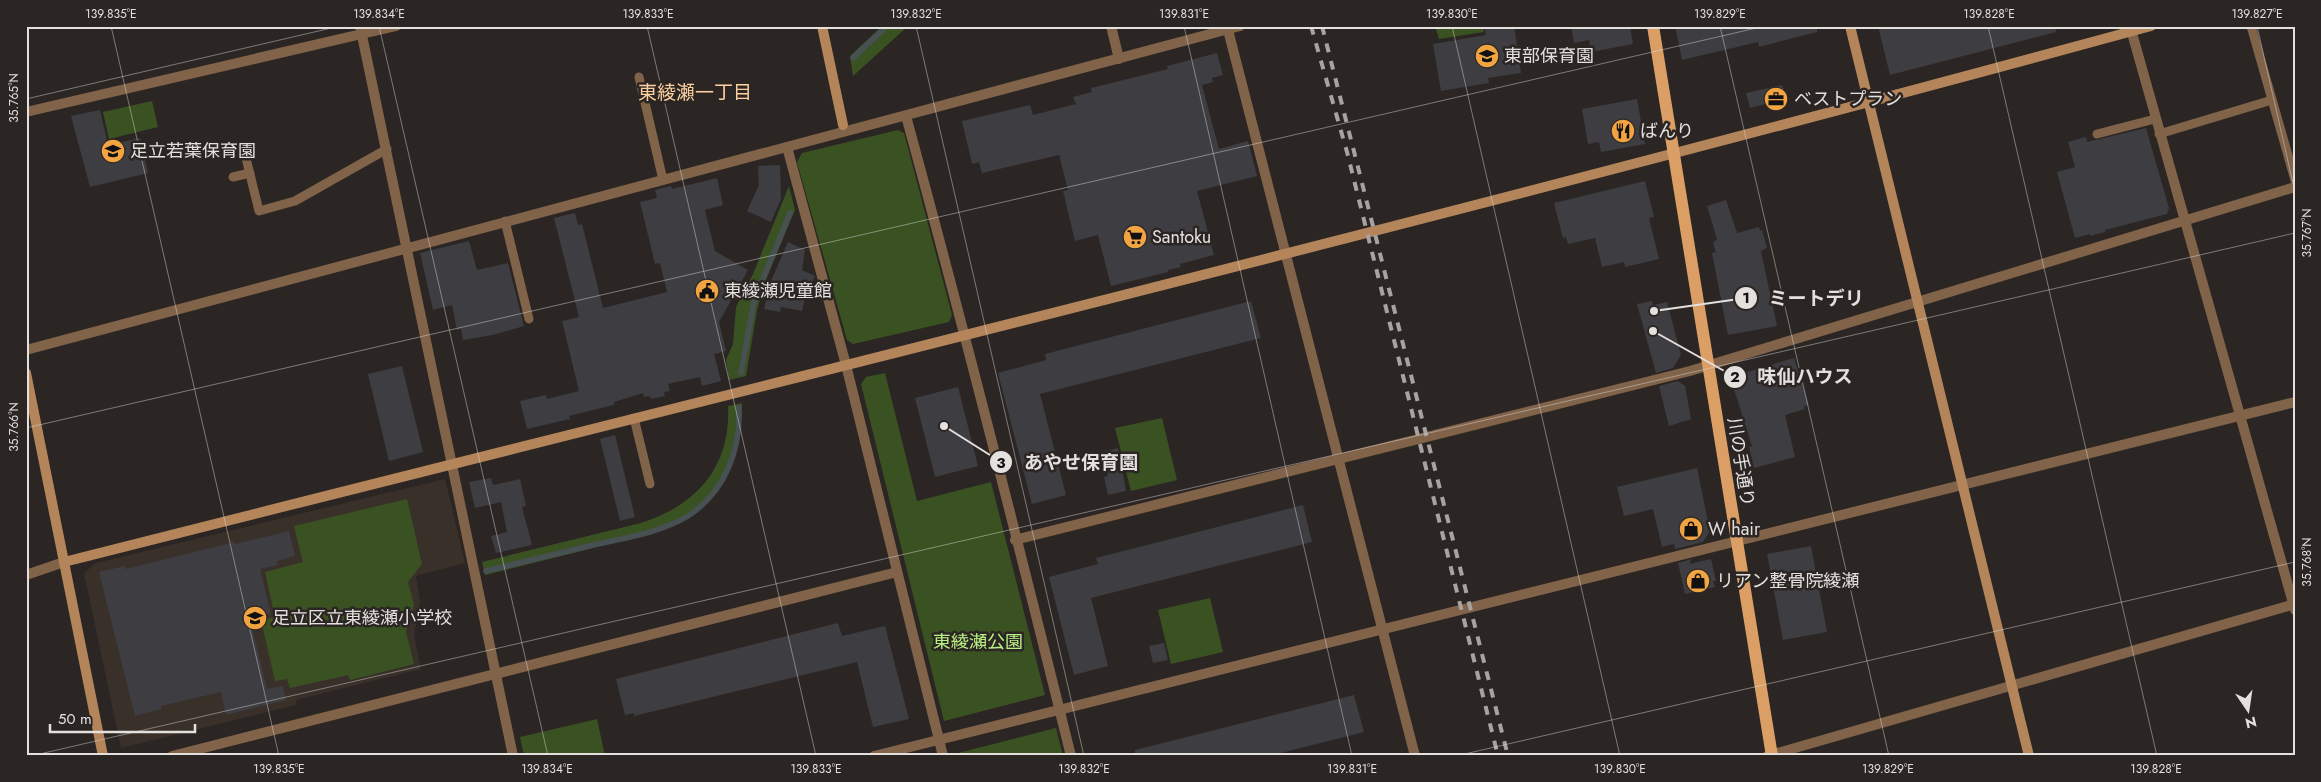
<svg xmlns="http://www.w3.org/2000/svg" width="2321" height="782" viewBox="0 0 2321 782" font-family="Jost,'Noto Sans JP',sans-serif">
<style>
.built{fill:#39302a}
.green{fill:#3a5222}
.lines{fill:none;stroke-linecap:round;stroke-linejoin:round}
.stream{stroke:#475053;stroke-width:5.5}
.building{fill:#3d3d42}
.lane{stroke:#816349;stroke-width:9}
.street{stroke:#816349;stroke-width:10}
.secondary{stroke:#b4855a;stroke-width:10}
.primary{stroke:#db9f66;stroke-width:12}
.rail{stroke:#a7a3a1;stroke-width:4;stroke-dasharray:9 9;stroke-linecap:butt}
.ticks{fill:none;stroke:#e3e0de;stroke-width:1;stroke-opacity:0.45}
.labels{text-anchor:middle;stroke-width:5;stroke-linejoin:round;paint-order:stroke}
.poi-label{font-size:18px;fill:#e3e0de;stroke:#2b2623;text-anchor:start}
.street-label{font-size:18px;fill:#e3e0de;stroke:#2b2623}
.park-label{font-size:18px;fill:#b8f183;stroke:#2b2623}
.neighbourhood-label{font-size:19px;fill:#fbcf9f;stroke:#2b2623}
.leader{fill:none;stroke:#e3e0de;stroke-width:2}
.callout-dot{fill:#e3e0de;stroke:#2b2623;stroke-width:2}
.mark-label{font-size:15px;text-anchor:middle;font-weight:bold;fill:#111}
.callout-label{font-size:19px;text-anchor:middle;font-weight:bold;fill:#e3e0de;stroke:#2b2623;stroke-width:5;stroke-linejoin:round;paint-order:stroke}
.neatline{fill:none;stroke:#e3e0de;stroke-width:2}
.ticks-label{font-size:12px;text-anchor:middle;fill:#e3e0de}
</style>
<rect width="100%" height="100%" fill="#2b2623"/>
<path class="built" d="M445,479L465,563L416,576L420,601L414,635L421,669L296,700V705L121,748L84,573L96,563Z"/>
<g class="green">
<path d="M882,26H908L853,76L850,56Z"/>
<path d="M1435,26H1483L1484,32L1439,39Z"/>
<path d="M152,101L158,127L109,139L103,112Z"/>
<path d="M898,130L904,133L952,315L949,322L853,344L847,340L797,162L802,153Z"/>
<path d="M789,186L795,210L765,282L757,310L746,376L729,380L726,360L733,344L736,307L753,274Z"/>
<path d="M885,373L917,501L991,482L1045,695L944,721L861,384L866,377Z"/>
<path d="M742,403C739,508 691,523 600,546C562,556 524,565 485,575L482,562L641,523C697,505 731,467 728,406Z"/>
<path d="M1162,418L1177,480L1131,491L1115,428Z"/>
<path d="M407,499L422,564L408,582L414,605L406,632L414,664L350,680L348,675L290,688L287,679L275,681L261,620L275,617L265,572L303,562L294,526Z"/>
<path d="M1210,598L1223,652L1171,664L1158,610Z"/>
<path d="M597,719L605,756H524L520,737Z"/>
<path d="M1056,728L1063,756H954V754Z"/>
</g>
<g class="lines">
<g class="stream">
<path d="M853,58L887,26"/>
<path d="M741,373L754,301L790,213"/>
<path d="M486,571C522,562 557,554 593,545C624,538 660,533 688,516C725,492 741,450 739,407"/>
</g>
</g>
<g class="building">
<path d="M1484,26H1514L1521,73L1488,78L1489,83L1441,91L1433,44L1486,35Z"/>
<path d="M1571,26H1630L1633,44L1591,52L1589,40L1574,43Z"/>
<path d="M1675,26H1817V32L1759,47L1758,42L1682,60Z"/>
<path d="M1878,26H2055L2056,32L1890,75Z"/>
<path d="M1217,53L1223,75L1212,78L1213,82L1202,85L1219,149L1248,141L1257,176L1197,191L1214,255L1180,264L1181,267L1168,270V272L1111,286L1098,235L1075,241L1063,191L1068,190L1059,155L982,173L979,162L972,164L962,121L1030,105L1033,115L1076,104L1073,97L1092,92L1091,88L1168,69L1167,66Z"/>
<path d="M1782,85L1785,99L1750,108L1746,93Z"/>
<path d="M1637,99L1645,144L1601,152L1599,142L1588,144L1582,109Z"/>
<path d="M100,110L108,145L140,138L148,173L90,187L71,116Z"/>
<path d="M2146,128L2169,208L2167,214L2105,230V232L2090,236V234L2075,238L2057,172L2075,167L2068,142L2086,137L2087,142Z"/>
<path d="M780,165L781,199L771,222L747,211L759,185L758,166Z"/>
<path d="M717,178L723,205L705,210L715,251L748,270L719,322L726,351L714,354L721,381L702,386L700,377L668,384L670,391L664,392L665,396L651,399L650,396L644,397L643,393L614,402V405L569,416L570,419L527,429L520,401L546,395L547,399L579,391L562,321L579,317L554,218L575,213L578,225L582,224L603,308L667,292L660,263L655,264L640,202L657,198L655,190L671,186L672,189Z"/>
<path d="M1645,181L1654,217L1649,218L1659,259L1625,267L1624,262L1602,267L1595,238L1568,244L1566,237L1563,238L1554,203Z"/>
<path d="M1726,200L1737,233L1759,227L1760,231L1762,230L1767,248L1761,251L1777,326L1728,335L1712,253L1716,252L1713,243L1717,239L1707,206Z"/>
<path d="M469,241L477,270L508,263L524,326L493,335L463,340L461,329L457,330L452,305L433,310L420,253Z"/>
<path d="M788,242L805,250L802,270L815,276L805,298L802,311L781,307L780,312L764,309L769,286Z"/>
<path d="M1251,301L1261,338L1040,394L1066,495L1032,504L998,373L1046,360L1045,354Z"/>
<path d="M1652,301L1653,305L1667,302L1681,355L1673,368L1656,373L1637,304Z"/>
<path d="M1794,358L1809,405L1804,406L1805,409L1785,415L1795,457L1754,468L1749,447L1752,446L1730,377Z"/>
<path d="M402,366L423,452L389,461L368,374Z"/>
<path d="M1678,381L1685,386L1691,419L1669,426L1659,386Z"/>
<path d="M958,387L978,466L935,477L915,398Z"/>
<path d="M615,435L635,517L620,521L600,439Z"/>
<path d="M1118,448L1126,491L1108,495L1104,477L1108,476L1102,452Z"/>
<path d="M1697,468L1710,531L1703,542L1675,549L1674,544L1662,547L1653,509L1624,516L1617,487Z"/>
<path d="M491,478L493,485L520,479L526,506L522,507L532,545L496,553L491,536L507,532L501,502L475,508L469,482Z"/>
<path d="M1303,505L1312,542L1091,598L1108,666L1074,675L1049,577L1098,564L1096,558Z"/>
<path d="M289,531L295,556L277,561L278,565L260,569L271,614L250,619L267,689L283,686L286,700L226,715L221,692L161,706V709L135,716L99,572L125,566V569L235,542V544Z"/>
<path d="M1811,546L1827,632L1783,640L1767,554Z"/>
<path d="M1692,559L1689,564L1711,559L1716,581H1713L1715,587L1685,594L1678,563Z"/>
<path d="M838,623L842,636L885,626L909,719L873,727L857,662L634,716V713L625,715L616,679Z"/>
<path d="M1164,643L1168,660L1153,663L1149,646Z"/>
<path d="M1354,695L1364,732L1269,756H1135V750Z"/>
</g>
<g class="lines">
<g class="lane">
<path d="M2251,26L2295,180"/>
<path d="M639,77L663,180"/>
<path d="M2097,134L2155,119"/>
<path d="M2159,134L2272,100"/>
<path d="M246,158L259,211L295,201L387,149"/>
<path d="M233,177L250,173"/>
<path d="M505,221L529,319"/>
<path d="M634,418L650,484"/>
</g>
<g class="street">
<path d="M360,26L513,756"/>
<path d="M1111,26L1119,59"/>
<path d="M2130,26L2295,610"/>
<path d="M1228,30L1415,756"/>
<path d="M26,112L396,26"/>
<path d="M906,116C964,328 1018,542 1071,756"/>
<path d="M787,147L846,365L943,756"/>
<path d="M26,350L1240,26"/>
<path d="M1015,540L1690,371L2295,187"/>
<path d="M26,575L64,562"/>
<path d="M172,756L897,572"/>
<path d="M874,756L2295,402"/>
<path d="M1767,756L2295,604"/>
</g>
<g class="secondary">
<path d="M822,26L843,125"/>
<path d="M1850,26L2029,756"/>
<path d="M26,373L103,756"/>
<path d="M64,562C760,386 1458,215 2151,26"/>
</g>
<path class="primary" d="M1653,26L1772,756"/>
<g class="rail">
<path d="M1311,26L1347,152L1498,756"/>
<path d="M1322,26L1508,756"/>
</g>
</g>
<path class="ticks" d="M111,26L279,756M379,26L548,756M647,26L816,756M916,26L1084,756M1184,26L1352,756M1452,26L1620,756M1720,26L1889,756M1988,26L2157,756M2257,26L2295,192M26,99L340,26M26,428L1765,26M31,756L2295,233M1456,756L2295,562"/>
<defs>
<g id="school-disc" transform="scale(1.25)"><circle r="9.5" fill="#f3a442" stroke="#2b2623"/><path d="M0-5L7-2L0 1L-7-2ZM-4 1L0 2.5L4 1V4Q0 6-4 4Z" fill="#111"/></g>
<g id="office-disc" transform="scale(1.25)"><circle r="9.5" fill="#f3a442" stroke="#2b2623"/><path d="M-6-3h4V-5.5h4V-3h4V5H-6ZM-1-4.5V-3h2v-1.5ZM-6 0V1H6V0Z" fill="#111"/></g>
<g id="restaurant-disc" transform="scale(1.25)"><circle r="9.5" fill="#f3a442" stroke="#2b2623"/><path d="M-5-6h1v4h1v-4h1v4h1v-4h1v5L-1.5 .5V6h-2V.5L-5-1ZM5-6V6H3V1.5H1.5Q1.5-4 5-6Z" fill="#111"/></g>
<g id="supermarket-disc" transform="scale(1.25)"><circle r="9.5" fill="#f3a442" stroke="#2b2623"/><path d="M-6-5.5h2.5l.6 2H6L4.5 2H-2.5L-4.4-4H-6ZM-1.5 3.2a1.3 1.3 0 1 0 .1 0ZM3 3.2a1.3 1.3 0 1 0 .1 0Z" fill="#111"/></g>
<g id="civic-disc" transform="scale(1.25)"><circle r="9.5" fill="#f3a442" stroke="#2b2623"/><path d="M-.6-6.5H3V-4.5H.6V-3L4-1V1h2V6H-6V1h2V-1L-.6-3ZM-1.2 2.5V6h2.4V2.5Z" fill="#111"/></g>
<g id="shop-disc" transform="scale(1.25)"><circle r="9.5" fill="#f3a442" stroke="#2b2623"/><path d="M-5-2.5h2.3a2.7 3.5 0 0 1 5.4 0H5L5.5 6h-11ZM-1.5-2.5h3a1.5 2.3 0 0 0-3 0Z" fill="#111"/></g>
</defs>
<g fill-rule="evenodd">
<use href="#school-disc" x="1487" y="56"/>
<use href="#office-disc" x="1776" y="99"/>
<use href="#restaurant-disc" x="1623" y="131"/>
<use href="#school-disc" x="113" y="151"/>
<use href="#supermarket-disc" x="1135" y="237"/>
<use href="#civic-disc" x="707" y="291"/>
<use href="#shop-disc" x="1691" y="529"/>
<use href="#shop-disc" x="1698" y="581"/>
<use href="#school-disc" x="255" y="618"/>
</g>
<g class="labels">
<g class="poi-label">
<text x="1504" y="62">東部保育園</text>
<text x="1794" y="105">ベストプラン</text>
<text x="1640" y="137">ばんり</text>
<text x="130" y="157">足立若葉保育園</text>
<text x="1152" y="243">Santoku</text>
<text x="724" y="297">東綾瀬児童館</text>
<text x="1708" y="535">W hair</text>
<text x="1716" y="587">リアン整骨院綾瀬</text>
<text x="272" y="624">足立区立東綾瀬小学校</text>
</g>
<g class="street-label">
<text transform="translate(1741 462) rotate(81)" y="6">川の手通り</text>
</g>
<g class="park-label">
<text x="978" y="648">東綾瀬公園</text>
</g>
<g class="neighbourhood-label">
<text x="695" y="99">東綾瀬一丁目</text>
</g>
</g>
<path class="leader" d="M1654 311L1746 298M1653 331L1735 377M944 426L1001 462"/>
<g class="callout-dot">
<circle cx="1654" cy="311" r="5"/>
<circle cx="1653" cy="331" r="5"/>
<circle cx="944" cy="426" r="5"/>
<circle cx="1746" cy="298" r="12"/>
<circle cx="1735" cy="377" r="12"/>
<circle cx="1001" cy="462" r="12"/>
</g>
<g class="mark-label">
<text x="1746" y="303">1</text>
<text x="1735" y="382">2</text>
<text x="1001" y="468">3</text>
</g>
<g class="callout-label">
<text x="1816" y="305">ミートデリ</text>
<text x="1805" y="383">味仙ハウス</text>
<text x="1081" y="469">あやせ保育園</text>
</g>
<rect width="2321" height="782" fill="none" stroke="#2b2623" stroke-width="55"/>
<g transform="translate(2248 710) rotate(167)" stroke="#2b2623" stroke-width="4" paint-order="stroke">
<path d="M0-4L9 19L0 12L-9 19Z" fill="#e3e0de"/>
<text y="-8" font-size="14" font-weight="bold" text-anchor="middle" fill="#e3e0de">N</text>
</g>
<path d="M50 724v8h145v-8" fill="none" stroke="#e3e0de" stroke-width="2.5"/>
<text x="58" y="724" font-size="15" fill="#e3e0de" stroke="#2b2623" stroke-width="4" paint-order="stroke">50 m</text>
<rect x="28" y="28" width="2266" height="726" class="neatline"/>
<g class="ticks-label">
<text x="111" y="18">139.835°E</text>
<text x="379" y="18">139.834°E</text>
<text x="648" y="18">139.833°E</text>
<text x="916" y="18">139.832°E</text>
<text x="1184" y="18">139.831°E</text>
<text x="1452" y="18">139.830°E</text>
<text x="1720" y="18">139.829°E</text>
<text x="1989" y="18">139.828°E</text>
<text x="2257" y="18">139.827°E</text>
<text transform="translate(14 98) rotate(-90)" y="4">35.765°N</text>
<text transform="translate(2307 233) rotate(-90)" y="4">35.767°N</text>
<text transform="translate(14 427) rotate(-90)" y="4">35.766°N</text>
<text transform="translate(2307 562) rotate(-90)" y="4">35.768°N</text>
<text x="279" y="773">139.835°E</text>
<text x="547" y="773">139.834°E</text>
<text x="816" y="773">139.833°E</text>
<text x="1084" y="773">139.832°E</text>
<text x="1352" y="773">139.831°E</text>
<text x="1620" y="773">139.830°E</text>
<text x="1888" y="773">139.829°E</text>
<text x="2156" y="773">139.828°E</text>
</g>
</svg>
